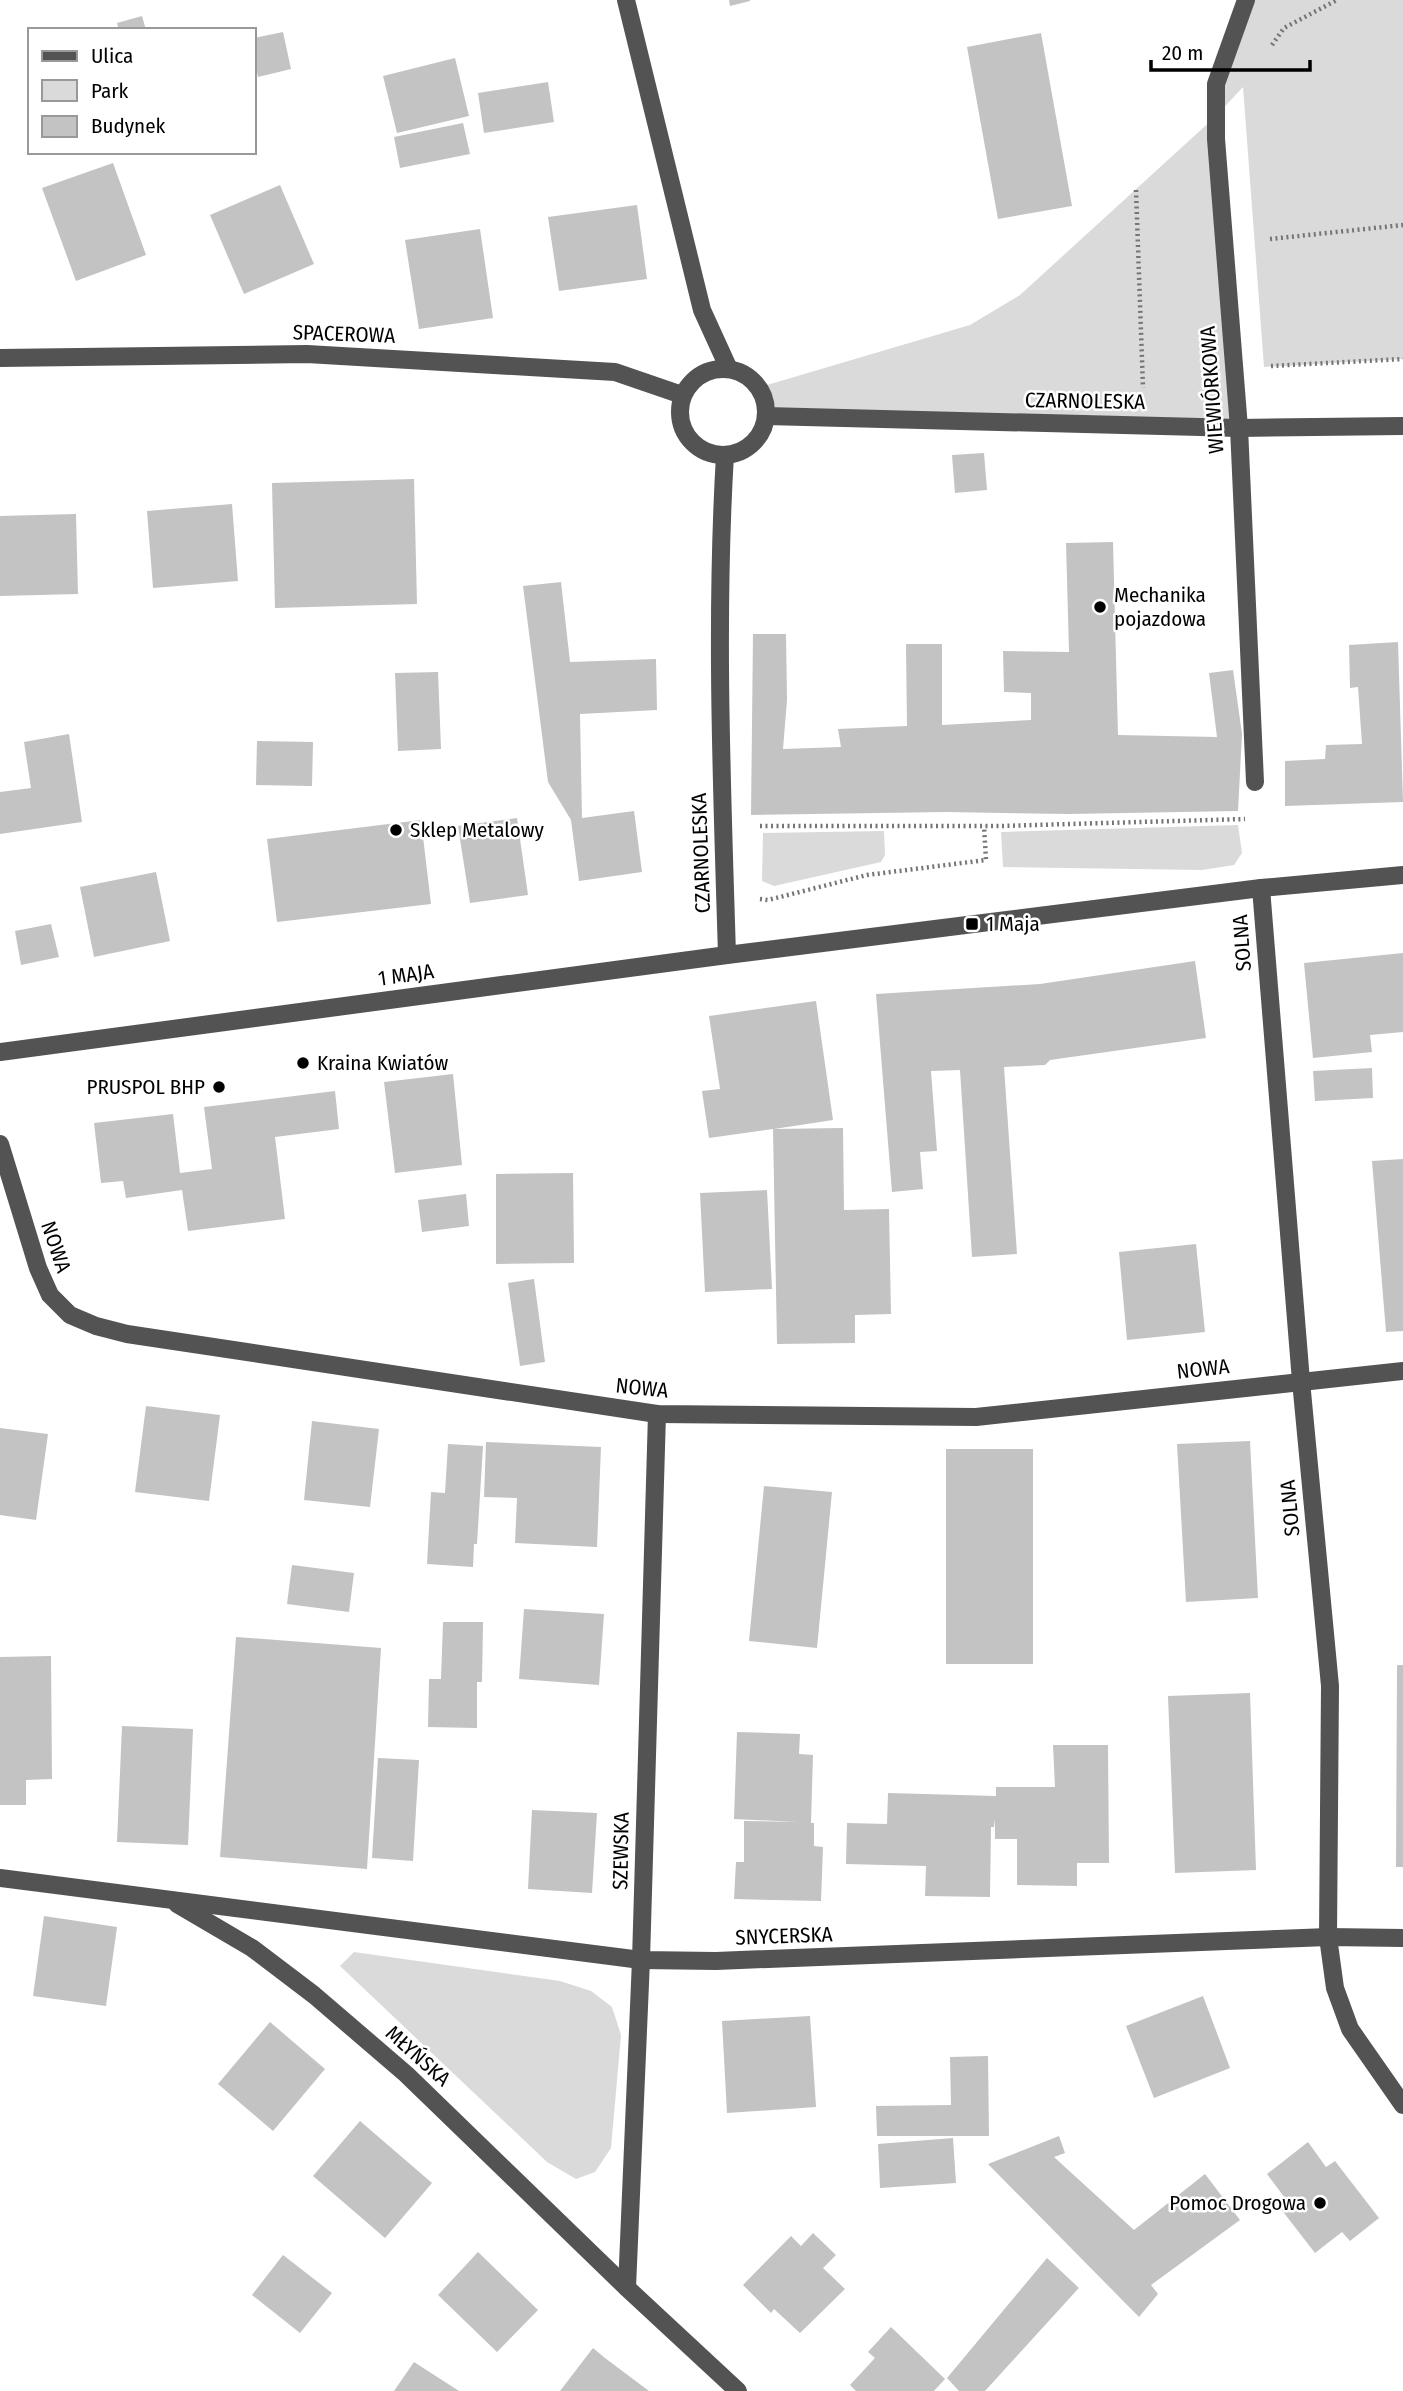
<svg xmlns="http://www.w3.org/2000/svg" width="1403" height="2391" viewBox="0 0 1403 2391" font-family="'Fira Sans Condensed',sans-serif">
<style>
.green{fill:#dadada}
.building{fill:#c3c3c3}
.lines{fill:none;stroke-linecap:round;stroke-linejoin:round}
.path{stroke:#757575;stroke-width:4.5;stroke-dasharray:2 3.5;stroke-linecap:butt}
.minor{stroke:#535353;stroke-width:18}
.poi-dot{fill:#000;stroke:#fff;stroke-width:2.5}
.labels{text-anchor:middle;stroke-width:5;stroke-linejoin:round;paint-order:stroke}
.street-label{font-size:21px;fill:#000;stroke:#fff}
.poi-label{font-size:21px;fill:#000;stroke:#fff;text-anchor:start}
</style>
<rect width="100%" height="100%" fill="#fff"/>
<g class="green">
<path d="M1246,0H1403V359L1264,367L1243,87L1215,117L1239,428L766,416L765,399L760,387L970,325L1020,295L1215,117Z"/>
<path d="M1238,825L1242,853L1234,865L1202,870L1003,867L1001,832Z"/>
<path d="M884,831L885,855L881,862L774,886L762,881L763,833Z"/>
<path d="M354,1952L560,1981L591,1991L612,2007L621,2035L611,2148L595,2172L576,2179L547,2162L340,1966Z"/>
</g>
<g class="building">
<path d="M729,0H750V1L730,6Z"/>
<path d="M142,16L146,30H119L117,23Z"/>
<path d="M283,32L291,69L258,77L254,59V38Z"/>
<path d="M1041,33L1072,206L998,219L967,47Z"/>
<path d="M455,58L469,116L397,133L383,76Z"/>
<path d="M548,82L554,122L484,133L478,93Z"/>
<path d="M463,123L470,154L400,168L394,137Z"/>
<path d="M113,163L146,255L76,281L42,188Z"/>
<path d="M280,185L314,264L244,294L210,215Z"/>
<path d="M637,205L647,279L559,291L548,217Z"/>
<path d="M480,229L493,318L419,329L405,240Z"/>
<path d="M984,453L987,490L955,493L952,455Z"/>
<path d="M414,479L417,604L275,608L272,483Z"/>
<path d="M232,504L238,581L153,588L147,511Z"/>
<path d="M76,514L78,594L0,596V516Z"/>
<path d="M1113,542L1118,735L1217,737L1209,673L1233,670L1242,734L1238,811L1069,814L945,812L751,815L753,634H786L787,700L783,749L841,747L838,729L907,726L906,644H942V725L1031,720V693L1004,692L1003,651L1069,652L1066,543Z"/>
<path d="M561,582L570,662L656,659L657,710L580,714L582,818L634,811L642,872L579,881L571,820L548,782L523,586Z"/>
<path d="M1398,642L1403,802L1285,806V761L1325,759L1326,745L1362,744L1358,687L1350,688L1349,645Z"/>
<path d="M438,672L441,749L398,751L395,673Z"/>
<path d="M69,734L82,822L0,834V792L31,788L24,742Z"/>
<path d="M257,741L313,742L312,786L256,785Z"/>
<path d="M517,818L528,895L470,903L458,826Z"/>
<path d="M421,820L431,904L277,922L267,839Z"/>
<path d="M156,872L170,941L94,957L80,887Z"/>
<path d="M51,924L59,957L21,965L15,931Z"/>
<path d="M1403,953V1032L1370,1035L1372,1052L1313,1058L1304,963Z"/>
<path d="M1195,961L1206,1038L1050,1060L1045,1065L1004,1067L1017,1254L972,1257L960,1070L931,1071L937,1151L920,1152L923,1189L892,1192L876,994L1040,984Z"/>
<path d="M816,1001L833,1120L774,1129L843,1128L844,1210L889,1209L891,1314L855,1315V1343L777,1344L773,1129L709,1138L702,1091L720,1089L709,1016Z"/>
<path d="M1372,1068L1373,1098L1315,1101L1313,1071Z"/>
<path d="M453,1074L462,1165L395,1173L384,1082Z"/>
<path d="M335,1091L339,1129L275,1137L285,1219L188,1231L182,1190L126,1198L123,1181L101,1183L94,1123L173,1114L180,1173L212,1169L204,1107Z"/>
<path d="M1403,1159V1331L1386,1332L1372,1161Z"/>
<path d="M573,1173L574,1263L496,1264V1174Z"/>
<path d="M767,1190L772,1289L705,1292L700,1193Z"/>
<path d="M466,1194L469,1226L422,1232L418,1200Z"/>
<path d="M1196,1244L1205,1332L1127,1340L1119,1252Z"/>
<path d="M534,1279L545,1362L520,1366L508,1283Z"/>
<path d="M146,1406L220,1415L209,1501L135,1492Z"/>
<path d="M312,1421L379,1429L370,1507L304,1500Z"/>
<path d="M0,1428L48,1434L36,1520L0,1515Z"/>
<path d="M1250,1441L1258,1598L1186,1602L1177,1444Z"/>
<path d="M486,1442L601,1447L597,1547L515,1543L517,1498L484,1497Z"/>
<path d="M448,1444L483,1446L477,1544H474L473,1567L427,1564L431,1492L445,1493Z"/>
<rect x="946" y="1449" width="87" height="215"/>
<path d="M764,1486L832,1492L817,1648L749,1641Z"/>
<path d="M292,1565L354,1573L349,1612L287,1604Z"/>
<path d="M524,1609L604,1614L599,1685L519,1679Z"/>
<path d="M443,1622H483L482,1682H477V1728L428,1727L429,1679H441Z"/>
<path d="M236,1637L381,1648L367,1869L220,1857Z"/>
<path d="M51,1656L52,1779L26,1780V1805H0V1657Z"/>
<path d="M1397,1665H1403V1867H1396Z"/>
<path d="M1250,1693L1256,1870L1175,1873L1168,1696Z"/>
<path d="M122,1726L193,1729L188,1845L117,1842Z"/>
<path d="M737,1732L800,1734L799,1754L813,1755L811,1823H814V1846L823,1847L821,1901L734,1899L736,1862H744V1821L799,1822L734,1819Z"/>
<path d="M1053,1745H1108L1109,1863H1077V1886L1017,1885V1839H995V1819L994,1827H991L990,1897L925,1896L926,1866L846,1864L847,1823L887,1824L888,1793L996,1796V1787H1055Z"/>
<path d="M378,1758L419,1760L413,1861L372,1858Z"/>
<path d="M532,1810L597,1813L592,1893L528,1889Z"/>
<path d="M44,1916L117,1927L106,2006L33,1996Z"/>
<path d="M1203,1996L1230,2068L1154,2098L1126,2026Z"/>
<path d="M810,2016L816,2107L727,2113L722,2021Z"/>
<path d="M270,2022L325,2069L273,2131L218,2084Z"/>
<path d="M988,2056L989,2136H877L876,2106L951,2105L950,2057Z"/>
<path d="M360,2121L432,2183L385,2238L313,2176Z"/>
<path d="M1059,2136L1065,2153L1054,2157L1134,2230L1205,2174L1240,2220L1151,2285L1158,2294L1139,2317L988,2164Z"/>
<path d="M953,2138L956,2183L880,2188L878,2144Z"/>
<path d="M1308,2142L1326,2167L1335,2161L1379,2218L1350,2241L1342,2232L1315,2253L1277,2204L1285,2198L1267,2174Z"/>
<path d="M813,2233L836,2255L823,2268L845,2289L800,2333L774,2309L771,2313L743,2285L791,2236L801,2246Z"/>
<path d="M478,2252L538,2310L497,2352L438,2295Z"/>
<path d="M283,2255L332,2293L300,2333L252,2295Z"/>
<path d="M1047,2258L1079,2288L1077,2290L985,2391H959L947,2378Z"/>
<path d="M891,2327L945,2379L934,2391H856L850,2385L875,2358L868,2352Z"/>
<path d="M593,2348L605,2358L649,2391H560Z"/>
<path d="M414,2362L459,2391H394Z"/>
</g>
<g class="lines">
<g class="path">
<path d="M1272,45L1284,28L1337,0"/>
<path d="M1136,190L1143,388"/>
<path d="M1270,239L1403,225"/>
<path d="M1271,366L1403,359"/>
<path d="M760,826H1000L1245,819"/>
<path d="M760,899L768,900L867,875L986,860L984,826"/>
</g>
<g class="minor">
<path d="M626,0L702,310L728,367"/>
<path d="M1246,0L1216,84V139L1239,428L1255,782"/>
<path d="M0,358L307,354L615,372L682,395"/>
<circle cx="723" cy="412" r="43"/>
<path d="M766,416L1239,428L1403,426"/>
<path d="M725,455C715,622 722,788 727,955"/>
<path d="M1261,888L1301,1381L1330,1686L1328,1937L1335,1988L1350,2029L1403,2105"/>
<path d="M0,1052L727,955L1261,888L1403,875"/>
<path d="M0,1144L38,1268L50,1295L70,1315L96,1326L127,1334L657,1414L976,1417L1403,1371"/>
<path d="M0,1878L641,1960L716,1961L1328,1937L1403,1938"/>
<path d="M177,1904L252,1948L314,1995L406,2074L627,2288L738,2391"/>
<path d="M627,2288L641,1960L657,1414"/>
</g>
</g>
<g class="poi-dot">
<circle cx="1100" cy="607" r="7"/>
<circle cx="396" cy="830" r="7"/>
<rect x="965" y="917" width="14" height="14" rx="3.5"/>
<circle cx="303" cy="1063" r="7"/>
<circle cx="219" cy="1087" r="7"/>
<circle cx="1320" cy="2203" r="7"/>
</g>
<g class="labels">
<g class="street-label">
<text transform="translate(344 334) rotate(2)" y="7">SPACEROWA</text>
<text transform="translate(1212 390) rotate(-94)" y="7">WIEWIÓRKOWA</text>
<text transform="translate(1085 401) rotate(1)" y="7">CZARNOLESKA</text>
<text transform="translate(701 853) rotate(-92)" y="7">CZARNOLESKA</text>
<text transform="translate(1242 943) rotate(-94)" y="7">SOLNA</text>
<text transform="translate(406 975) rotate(-8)" y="7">1 MAJA</text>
<text transform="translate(56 1247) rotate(71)" y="7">NOWA</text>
<text transform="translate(1203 1369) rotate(-6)" y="7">NOWA</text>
<text transform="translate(642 1388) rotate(6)" y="7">NOWA</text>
<text transform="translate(1290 1508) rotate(-95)" y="7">SOLNA</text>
<text transform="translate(621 1851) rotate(-89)" y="7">SZEWSKA</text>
<text transform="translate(784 1936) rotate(-2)" y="7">SNYCERSKA</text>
<text transform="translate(418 2056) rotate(42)" y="7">MŁYŃSKA</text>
</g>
<g class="poi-label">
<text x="1114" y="602">Mechanika<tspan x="1114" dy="24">pojazdowa</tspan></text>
<text x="410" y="837">Sklep Metalowy</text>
<text x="986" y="931">1 Maja</text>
<text x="317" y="1070">Kraina Kwiatów</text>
<text x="205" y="1094" text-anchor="end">PRUSPOL BHP</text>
<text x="1306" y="2210" text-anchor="end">Pomoc Drogowa</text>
</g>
</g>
<rect x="28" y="28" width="228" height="126" fill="#ffffff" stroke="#999999" stroke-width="2"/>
<rect x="42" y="51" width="35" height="10" fill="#535353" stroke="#999999" stroke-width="2"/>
<text x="91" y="63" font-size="21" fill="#000000">Ulica</text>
<rect x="42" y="80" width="35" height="21" fill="#dadada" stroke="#999999" stroke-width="2"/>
<text x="91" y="98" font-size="21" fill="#000000">Park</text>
<rect x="42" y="116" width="35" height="21" fill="#c3c3c3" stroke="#999999" stroke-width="2"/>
<text x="91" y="133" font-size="21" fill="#000000">Budynek</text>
<path d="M1151 60v10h159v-10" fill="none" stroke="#000000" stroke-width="3.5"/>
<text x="1162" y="60" font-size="21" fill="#000000" stroke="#ffffff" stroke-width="5" paint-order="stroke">20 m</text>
</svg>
